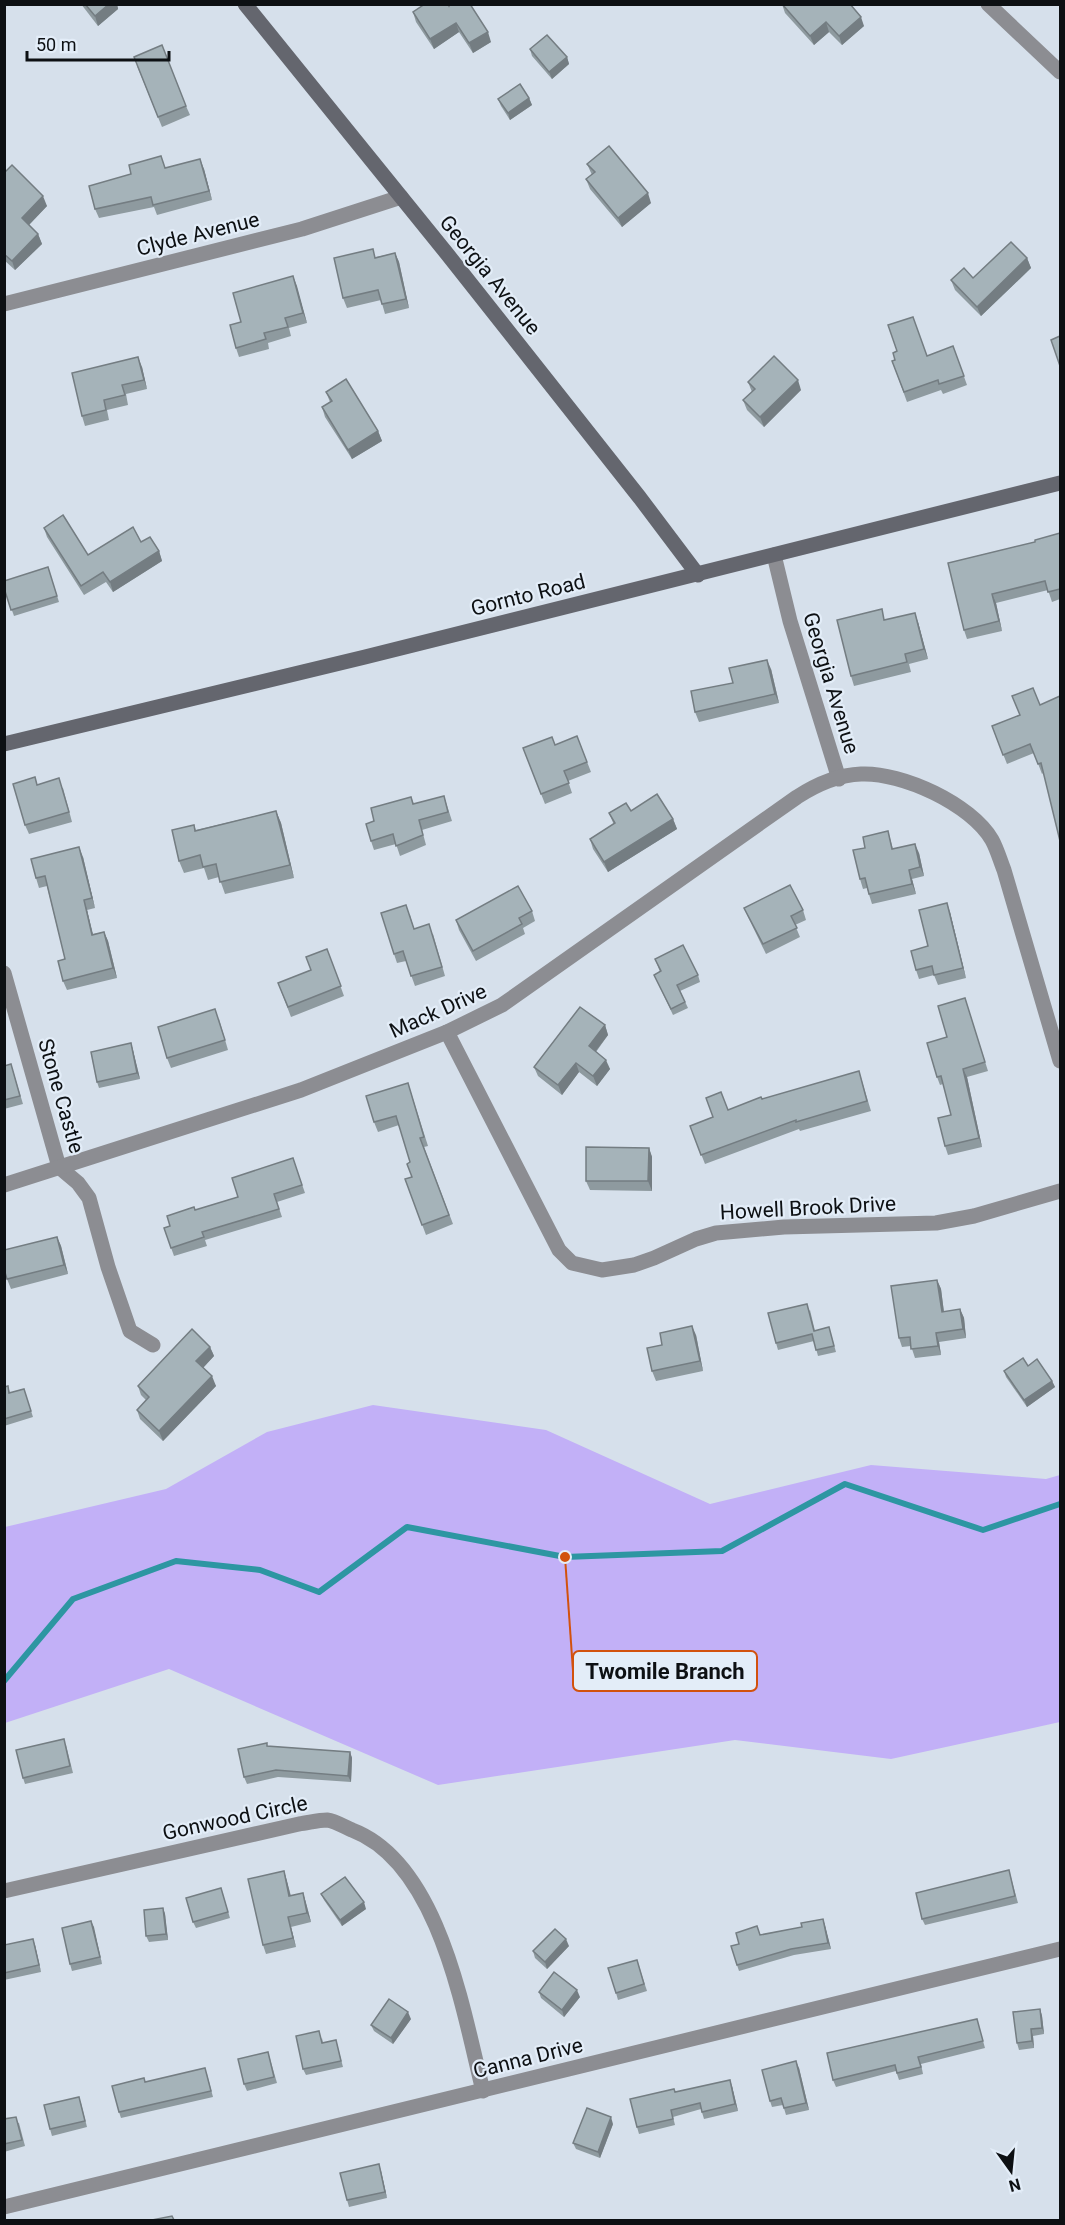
<svg xmlns="http://www.w3.org/2000/svg" width="1065" height="2225" viewBox="0 0 1065 2225" font-family="Roboto,sans-serif">
<style>
.green{fill:#c2b0f7}
.lines{fill:none;stroke-linecap:round;stroke-linejoin:round}
.stream{stroke:#2d96a2;stroke-width:6}
.street{stroke:#8c8d92;stroke-width:15}
.secondary{stroke:#64666e;stroke-width:15}
.wall{fill:#8e9a9f}
.shaded-wall{fill:#747d82}
.building{fill:#a5b3b9;stroke:#747d82;stroke-width:1.5}
.labels{text-anchor:middle;stroke-width:4.5;stroke-linejoin:round;paint-order:stroke}
.street-label{font-size:21px;fill:#0d1013;stroke:#e3edf8}
.leader{fill:none;stroke:#d2520d;stroke-width:2}
.callout-dot{fill:#d2520d;stroke:#e3edf8;stroke-width:2}
.callout{fill:#e3edf8;stroke:#d2520d;stroke-width:2}
.callout-label{font-size:22px;text-anchor:middle;font-weight:bold;fill:#0d1013}
</style>
<rect width="100%" height="100%" fill="#d6e0eb"/>
<path class="green" d="M373,1405L546,1430L710,1504L871,1465L1046,1479L1060,1475V1722L891,1759L735,1740L438,1785L169,1669L5,1723V1527L166,1489L267,1432Z"/>
<g class="lines">
<path class="stream" d="M4,1681L73,1599L176,1561L260,1570L319,1592L407,1527L565,1557L722,1551L845,1484L983,1530L1060,1504"/>
<g class="street">
<path d="M988,4L1060,72"/>
<path d="M4,304L302,229L401,197"/>
<path d="M774,555L790,621L839,779"/>
<path d="M4,973L59,1167L78,1183L89,1198L108,1267L130,1331L153,1345"/>
<path d="M447,1032L559,1250L572,1263L602,1270L634,1265L654,1258L696,1239L716,1233L784,1227L936,1223L974,1216L1060,1191"/>
<path d="M4,1185L301,1090L447,1032L502,1005L797,797C817,784 837,775 861,774C902,772 971,804 992,840C997,849 1000,860 1004,870L1060,1061"/>
<path d="M4,1891L299,1824C308,1823 318,1820 327,1820C335,1821 345,1827 352,1830C439,1863 463,2010 483,2091"/>
<path d="M4,2207L1060,1949"/>
</g>
<g class="secondary">
<path d="M245,4L448,255L640,498L698,575"/>
<path d="M4,744L365,657L1060,483"/>
</g>
</g>
<g class="wall">
<path d="M81,4H117L118,9L98,26Z"/>
<path d="M425,4L491,42L473,53L459,32L434,49L416,22L413,12Z"/>
<path d="M782,4L864,26L842,45L829,32L814,45L785,13Z"/>
<path d="M530,49L567,57L569,64L552,79L532,56Z"/>
<path d="M137,66L186,106L190,115L162,127Z"/>
<path d="M529,98L532,105L510,120L501,106L498,99Z"/>
<path d="M587,164L651,203L622,227L590,189L586,179L592,175Z"/>
<path d="M166,168L204,169L212,200L157,215L154,207L99,218L95,209Z"/>
<path d="M4,173L47,206L29,225L38,234L42,244L15,270L4,260Z"/>
<path d="M395,253L399,262L409,308L385,314L381,300L347,308L343,298L376,257Z"/>
<path d="M1027,258L1031,268L981,316L955,290L951,280L973,278Z"/>
<path d="M293,276L307,323L289,328L291,336L268,343L269,349L239,357L236,348L241,322Z"/>
<path d="M953,346L967,385L943,394L941,390L907,402L892,361L927,356Z"/>
<path d="M142,367L147,389L126,394L128,405L107,410L109,420L85,426L82,416Z"/>
<path d="M748,382L801,390L764,427L747,410L743,400L752,392Z"/>
<path d="M326,392L378,431L382,441L352,459L325,417L322,407L330,402Z"/>
<path d="M44,528L88,555L141,542L159,551L162,561L113,592L106,582L84,595L47,537Z"/>
<path d="M1060,533V599L1052,602L1048,590L996,603L1002,631L967,639L964,630L948,563L1035,542Z"/>
<path d="M48,567L59,602L14,616L4,588Z"/>
<path d="M885,620L918,622L928,659L909,664L911,672L854,686L851,676Z"/>
<path d="M771,669L779,703L699,722L695,712L733,683Z"/>
<path d="M1033,688L1043,773L1042,774L1034,753L1007,764L992,726L1020,715Z"/>
<path d="M577,736L591,772L568,781L572,793L545,804L523,748L555,745Z"/>
<path d="M38,785L63,788L72,822L29,834L25,825Z"/>
<path d="M444,796L452,821L422,830L426,845L400,856L396,844L374,850L371,841L374,821L411,797L414,804Z"/>
<path d="M276,811L281,823L294,878L225,894L219,877L208,880L204,868L184,873L179,861L194,825L196,830Z"/>
<path d="M631,811L673,819L677,829L608,872L593,849L590,839L614,825L609,813Z"/>
<path d="M888,831L893,849L919,853L924,876L912,879L916,894L872,904L867,888L863,889L860,879L865,848Z"/>
<path d="M83,857L95,908L87,910L93,934L104,932L108,941L117,978L67,990L63,981L65,959L47,886L39,888L36,878Z"/>
<path d="M744,908L803,910L806,920L795,925L800,937L766,954L748,917Z"/>
<path d="M532,911L535,921L523,928L525,934L476,961L459,930L456,920Z"/>
<path d="M950,912L966,978L938,985L934,975L919,979L916,970L928,946Z"/>
<path d="M410,915L414,929L433,934L445,976L415,986L406,961L397,963L394,954Z"/>
<path d="M327,949L344,996L291,1017L278,983L311,970Z"/>
<path d="M655,959L698,975L700,982L680,991L688,1008L673,1015L654,975L660,972Z"/>
<path d="M965,998L988,1071L967,1077L982,1147L948,1155L945,1146L951,1115L943,1084L940,1085L937,1077L947,1037Z"/>
<path d="M219,1019L228,1050L171,1068L167,1058Z"/>
<path d="M605,1025L608,1035L596,1052L610,1069L597,1086L579,1072L562,1095L538,1076L534,1067Z"/>
<path d="M131,1043L140,1079L99,1088L97,1082Z"/>
<path d="M11,1064L23,1104L4,1109V1066Z"/>
<path d="M859,1071L871,1111L800,1131L799,1129L705,1164L690,1126L713,1117L728,1110Z"/>
<path d="M408,1083L428,1146L424,1147L453,1224L426,1235L405,1179L412,1177L410,1162L399,1125L378,1132L374,1122Z"/>
<path d="M649,1148L652,1157V1191L590,1190L586,1181Z"/>
<path d="M293,1158L305,1193L277,1202L282,1217L205,1240L207,1246L174,1256L164,1228L170,1226L195,1210L238,1197Z"/>
<path d="M57,1237L61,1246L68,1274L11,1289L7,1279Z"/>
<path d="M937,1280L941,1289L944,1312L960,1309L964,1318L966,1338L939,1342L941,1355L915,1358L911,1346L902,1347L899,1338Z"/>
<path d="M810,1310L815,1331L829,1327L836,1352L818,1356L814,1341L778,1350L776,1343Z"/>
<path d="M696,1335L703,1371L656,1381L652,1371L662,1345Z"/>
<path d="M210,1347L214,1356L203,1368L216,1386L163,1441L140,1419L137,1410L146,1400L141,1395L138,1386Z"/>
<path d="M1028,1366L1052,1381L1055,1387L1027,1407L1006,1377L1004,1371Z"/>
<path d="M8,1386L10,1393L24,1389L33,1417L4,1426V1387Z"/>
<path d="M66,1745L73,1773L25,1784L23,1778Z"/>
<path d="M268,1746L350,1752L352,1758L351,1782L278,1777L247,1784L244,1777Z"/>
<path d="M1009,1870L1018,1903L925,1925L922,1919Z"/>
<path d="M284,1871L291,1896L303,1893L306,1903L311,1922L291,1927L296,1947L266,1954L263,1945Z"/>
<path d="M221,1888L230,1918L196,1928L193,1922Z"/>
<path d="M321,1894L366,1909L342,1926L324,1900Z"/>
<path d="M163,1908L165,1914L168,1940L149,1942L146,1936Z"/>
<path d="M823,1919L831,1949L794,1955L739,1971L737,1965L739,1944L760,1935L802,1927Z"/>
<path d="M91,1921L102,1964L72,1971L70,1964Z"/>
<path d="M4,1945H35L41,1972L4,1980Z"/>
<path d="M569,1946L547,1969L535,1958L533,1951Z"/>
<path d="M637,1960L647,1991L618,2000L616,1993Z"/>
<path d="M539,1992L580,1997L564,2017L541,1998Z"/>
<path d="M1040,2009L1042,2016L1044,2034L1033,2036L1034,2048L1019,2050L1017,2043Z"/>
<path d="M411,2019L393,2044L374,2031L371,2025Z"/>
<path d="M977,2019L985,2048L921,2064L923,2074L899,2080L896,2071L836,2087L833,2080Z"/>
<path d="M322,2038L323,2043L336,2040L343,2067L306,2075L303,2069Z"/>
<path d="M268,2052L277,2083L247,2091L244,2084Z"/>
<path d="M799,2068L809,2110L786,2115L783,2105L772,2107L770,2101Z"/>
<path d="M207,2074L213,2097L121,2118L119,2112L146,2082Z"/>
<path d="M732,2086L738,2111L704,2119L701,2109L673,2117L675,2125L639,2134L637,2127L675,2092Z"/>
<path d="M81,2103L87,2127L52,2136L50,2129Z"/>
<path d="M4,2119L19,2123L25,2146L4,2152Z"/>
<path d="M613,2124L600,2158L576,2149L573,2143Z"/>
<path d="M381,2171L387,2198L349,2207L347,2200Z"/>
</g>
<g class="shaded-wall">
<path d="M109,4H117L118,9L98,26L95,16Z"/>
<path d="M861,17L864,26L842,45L839,36Z"/>
<path d="M826,22L829,32L814,45L810,36Z"/>
<path d="M456,23L459,32L434,49L430,39Z"/>
<path d="M488,32L491,42L473,53L469,43Z"/>
<path d="M567,57L569,64L552,79L549,72Z"/>
<path d="M529,98L532,105L510,120L508,113Z"/>
<path d="M200,159L204,169L212,200L209,191Z"/>
<path d="M648,193L651,203L622,227L618,218Z"/>
<path d="M43,196L47,206L26,228L22,218Z"/>
<path d="M38,234L42,244L15,270L12,261Z"/>
<path d="M395,253L399,262L409,308L406,299Z"/>
<path d="M1027,258L1031,268L981,316L977,307Z"/>
<path d="M293,276L297,286L307,323L303,313Z"/>
<path d="M138,357L142,367L147,389L144,380Z"/>
<path d="M798,380L801,390L764,427L760,417Z"/>
<path d="M378,431L382,441L352,459L348,450Z"/>
<path d="M159,551L162,561L113,592L110,582Z"/>
<path d="M992,594L996,603L1002,631L999,621Z"/>
<path d="M915,613L918,622L928,659L924,649Z"/>
<path d="M767,660L771,669L779,703L775,694Z"/>
<path d="M276,811L281,823L294,878L290,865Z"/>
<path d="M673,819L677,829L608,872L604,862Z"/>
<path d="M915,844L919,853L924,876L920,867Z"/>
<path d="M79,847L83,857L95,908L92,898Z"/>
<path d="M909,870L912,879L916,894L912,884Z"/>
<path d="M84,900L87,910L95,944L92,935Z"/>
<path d="M947,903L950,912L966,978L963,968Z"/>
<path d="M104,932L108,941L117,978L113,968Z"/>
<path d="M605,1025L608,1035L592,1056L589,1046Z"/>
<path d="M131,1043L133,1050L140,1079L137,1073Z"/>
<path d="M606,1060L610,1069L597,1086L593,1076Z"/>
<path d="M576,1063L579,1072L562,1095L558,1085Z"/>
<path d="M963,1069L967,1077L982,1147L979,1138Z"/>
<path d="M649,1148L652,1157V1191L648,1181Z"/>
<path d="M57,1237L61,1246L68,1274L64,1265Z"/>
<path d="M937,1280L941,1289L945,1321L942,1312Z"/>
<path d="M960,1309L964,1318L966,1338L963,1329Z"/>
<path d="M692,1326L696,1335L703,1371L700,1361Z"/>
<path d="M936,1333L939,1342L941,1355L938,1346Z"/>
<path d="M210,1347L214,1356L200,1371L196,1361Z"/>
<path d="M212,1376L216,1386L163,1441L159,1431Z"/>
<path d="M1052,1381L1055,1387L1027,1407L1024,1400Z"/>
<path d="M350,1752L352,1758L351,1782L348,1776Z"/>
<path d="M284,1871L287,1881L293,1906L289,1896Z"/>
<path d="M303,1893L306,1903L311,1922L307,1913Z"/>
<path d="M364,1902L366,1909L342,1926L340,1920Z"/>
<path d="M163,1908L165,1914L168,1940L166,1934Z"/>
<path d="M288,1917L291,1927L296,1947L293,1938Z"/>
<path d="M823,1919L825,1925L831,1949L828,1943Z"/>
<path d="M91,1921L94,1927L102,1964L100,1957Z"/>
<path d="M33,1939L35,1945L41,1972L39,1965Z"/>
<path d="M566,1939L569,1946L547,1969L545,1962Z"/>
<path d="M577,1990L580,1997L564,2017L562,2010Z"/>
<path d="M1040,2009L1042,2016L1044,2034L1042,2028Z"/>
<path d="M408,2012L411,2019L393,2044L391,2038Z"/>
<path d="M1031,2029L1033,2036L1034,2048L1032,2041Z"/>
<path d="M796,2061L799,2068L809,2110L806,2103Z"/>
<path d="M730,2080L732,2086L738,2111L735,2104Z"/>
<path d="M611,2117L613,2124L600,2158L598,2152Z"/>
<path d="M379,2164L381,2171L387,2198L385,2192Z"/>
</g>
<g class="building">
<path d="M85,4H109L95,16Z"/>
<path d="M425,4H448L449,6L450,4H470L488,32L469,43L456,23L430,39L413,12Z"/>
<path d="M782,4H850L861,17L839,36L826,22L810,36Z"/>
<path d="M547,35L567,57L549,72L530,49Z"/>
<path d="M162,45L186,106L158,117L134,57Z"/>
<path d="M520,84L529,98L508,113L498,99Z"/>
<path d="M609,146L648,193L618,218L586,179L595,172L587,164Z"/>
<path d="M161,156L165,168L200,159L209,191L153,205L151,197L95,209L89,186L131,174L129,165Z"/>
<path d="M12,165L43,196L22,218L38,234L12,261L4,254V173Z"/>
<path d="M1011,242L1027,258L977,307L951,280L964,268L973,278Z"/>
<path d="M373,249L375,258L395,253L406,299L382,304L378,290L343,298L334,258Z"/>
<path d="M293,276L303,313L285,318L288,327L264,333L266,339L236,348L230,325L241,322L233,293Z"/>
<path d="M913,317L927,356L953,346L964,376L939,384L938,380L904,392L892,361L895,360L893,353L897,351L888,325Z"/>
<path d="M1060,336V366L1051,340Z"/>
<path d="M774,356L798,380L760,417L743,400L755,389L748,382Z"/>
<path d="M138,357L144,380L122,385L125,395L104,400L106,410L82,416L72,373Z"/>
<path d="M346,379L378,431L348,450L322,407L332,401L326,392Z"/>
<path d="M63,515L88,555L133,527L141,542L150,537L159,551L110,582L103,572L81,586L44,528Z"/>
<path d="M1060,533V589L1048,592L1045,581L992,594L999,621L964,630L948,563L1035,542V540Z"/>
<path d="M48,567L57,596L11,610L4,588V581Z"/>
<path d="M882,609L884,620L915,613L924,649L905,654L907,662L851,676L837,620Z"/>
<path d="M767,660L775,694L695,712L691,691L733,683L729,668Z"/>
<path d="M1033,688L1040,705L1060,696V841L1041,763L1038,764L1030,744L1003,755L992,726L1020,715L1012,696Z"/>
<path d="M577,736L587,762L564,771L569,783L541,794L523,748L552,737L555,745Z"/>
<path d="M35,777L37,785L59,778L69,812L25,825L13,784Z"/>
<path d="M657,794L673,819L604,862L590,839L615,823L609,813L626,803L631,811Z"/>
<path d="M444,796L448,812L419,820L423,835L396,846L393,834L371,841L366,824L374,821L371,808L411,797L413,804Z"/>
<path d="M276,811L290,865L220,882L216,864L203,867L200,855L179,861L172,830L194,825L195,831Z"/>
<path d="M888,831L892,849L915,844L920,867L909,870L912,884L869,894L865,878L860,879L853,850L865,848L863,837Z"/>
<path d="M79,847L92,898L84,900L92,935L104,932L113,968L63,981L58,961L65,959L45,876L36,878L31,859Z"/>
<path d="M790,885L803,910L791,916L797,928L763,944L744,908Z"/>
<path d="M518,886L532,911L519,918L522,924L473,951L456,920Z"/>
<path d="M947,903L963,968L934,975L932,966L916,970L911,951L928,946L919,910Z"/>
<path d="M406,905L414,929L429,924L442,967L411,976L403,951L394,954L381,913Z"/>
<path d="M683,945L698,975L677,985L685,1002L671,1009L654,975L661,971L655,959Z"/>
<path d="M327,949L341,986L288,1007L278,983L311,970L306,957Z"/>
<path d="M965,998L985,1062L963,1069L979,1138L945,1146L938,1118L951,1115L941,1076L937,1077L927,1043L947,1037L938,1006Z"/>
<path d="M580,1007L605,1025L589,1046L606,1060L593,1076L576,1063L558,1085L534,1067Z"/>
<path d="M215,1009L225,1040L167,1058L158,1027Z"/>
<path d="M131,1043L137,1073L97,1082L91,1052Z"/>
<path d="M11,1064L20,1096L4,1100V1066Z"/>
<path d="M859,1071L867,1101L796,1122V1120L701,1155L690,1126L713,1117L706,1098L721,1092L728,1110L761,1097L762,1099Z"/>
<path d="M408,1083L424,1137L420,1138L449,1215L422,1225L405,1179L412,1177L407,1164L410,1162L396,1116L374,1122L366,1096Z"/>
<path d="M586,1147L649,1148L648,1181H586Z"/>
<path d="M293,1158L302,1185L274,1194L279,1209L202,1232L204,1237L171,1248L164,1228L170,1226L167,1216L194,1207L195,1210L238,1197L232,1178Z"/>
<path d="M57,1237L64,1265L7,1279L4,1269V1250Z"/>
<path d="M937,1280L942,1312L960,1309L963,1329L936,1333L938,1346L911,1349L910,1337L899,1338L891,1286Z"/>
<path d="M807,1304L814,1331L829,1327L834,1346L816,1350L812,1334L776,1343L768,1313Z"/>
<path d="M692,1326L700,1361L652,1371L647,1348L662,1345L660,1333Z"/>
<path d="M192,1329L210,1347L196,1361L212,1376L159,1431L137,1410L149,1397L138,1386Z"/>
<path d="M1023,1358L1028,1366L1037,1359L1052,1381L1024,1400L1004,1371Z"/>
<path d="M8,1386L9,1393L24,1389L31,1411L4,1419V1387Z"/>
<path d="M64,1739L70,1766L23,1778L16,1750Z"/>
<path d="M267,1743V1746L350,1752L348,1776L276,1770L244,1777L238,1749Z"/>
<path d="M1009,1870L1015,1896L922,1919L916,1893Z"/>
<path d="M284,1871L289,1896L303,1893L307,1913L288,1917L293,1938L263,1945L248,1879Z"/>
<path d="M345,1877L364,1902L340,1920L321,1894Z"/>
<path d="M221,1888L228,1912L193,1922L186,1898Z"/>
<path d="M163,1908L166,1934L146,1936L144,1910Z"/>
<path d="M823,1919L828,1943L791,1949L737,1965L731,1946L739,1944L736,1933L757,1926L760,1935L802,1927L801,1923Z"/>
<path d="M91,1921L100,1957L70,1964L62,1928Z"/>
<path d="M555,1929L566,1939L545,1962L533,1951Z"/>
<path d="M33,1939L39,1965L4,1973V1945Z"/>
<path d="M637,1960L644,1984L616,1993L608,1968Z"/>
<path d="M554,1972L577,1990L562,2010L539,1992Z"/>
<path d="M389,1999L408,2012L391,2038L371,2025Z"/>
<path d="M1040,2009L1042,2028L1031,2029L1032,2041L1017,2043L1013,2012Z"/>
<path d="M977,2019L983,2041L918,2057L921,2067L897,2073L895,2065L833,2080L827,2053Z"/>
<path d="M319,2031L322,2043L336,2040L341,2061L303,2069L296,2036Z"/>
<path d="M268,2052L274,2077L244,2084L238,2059Z"/>
<path d="M796,2061L806,2103L784,2108L781,2098L770,2101L762,2070Z"/>
<path d="M205,2068L211,2091L119,2112L112,2086L144,2078L145,2082Z"/>
<path d="M730,2080L735,2104L702,2112L700,2103L671,2110L673,2119L637,2127L630,2099L674,2089L675,2092Z"/>
<path d="M79,2097L85,2121L50,2129L44,2105Z"/>
<path d="M587,2108L611,2117L598,2152L573,2143Z"/>
<path d="M16,2117L22,2140L4,2144V2119Z"/>
<path d="M379,2164L385,2192L347,2200L340,2173Z"/>
<path d="M172,2216L174,2220H152Z"/>
</g>
<g class="labels">
<g class="street-label">
<text transform="translate(198 234) rotate(-14)" y="7">Clyde Avenue</text>
<text transform="translate(490 275) rotate(51)" y="7">Georgia Avenue</text>
<text transform="translate(528 595) rotate(-14)" y="7">Gornto Road</text>
<text transform="translate(831 683) rotate(73)" y="7">Georgia Avenue</text>
<text transform="translate(438 1011) rotate(-24)" y="7">Mack Drive</text>
<text transform="translate(61 1096) rotate(74)" y="7">Stone Castle</text>
<text transform="translate(808 1208) rotate(-3)" y="7">Howell Brook Drive</text>
<text transform="translate(235 1818) rotate(-12)" y="7">Gonwood Circle</text>
<text transform="translate(528 2058) rotate(-14)" y="7">Canna Drive</text>
</g>
</g>
<path class="leader" d="M565 1557L573 1671"/>
<circle class="callout-dot" cx="565" cy="1557" r="6"/>
<rect class="callout" x="573" y="1651" width="184" height="40" rx="6"/>
<g class="callout-label">
<text x="665" y="1679">Twomile Branch</text>
</g>
<rect width="1065" height="2225" fill="none" stroke="#0d1013" stroke-width="12"/>
<g transform="translate(1011 2171) rotate(165)" stroke="#e3edf8" stroke-width="4.5" paint-order="stroke">
<path d="M0-4.5L10 22L0 15L-10 22Z" fill="#0d1013"/>
<text y="-9" font-size="16" font-weight="bold" text-anchor="middle" fill="#0d1013">N</text>
</g>
<path d="M27 51v9h142v-9" fill="none" stroke="#0d1013" stroke-width="3"/>
<text x="36" y="51" font-size="18" fill="#0d1013" stroke="#e3edf8" stroke-width="4.5" paint-order="stroke">50 m</text>
</svg>
